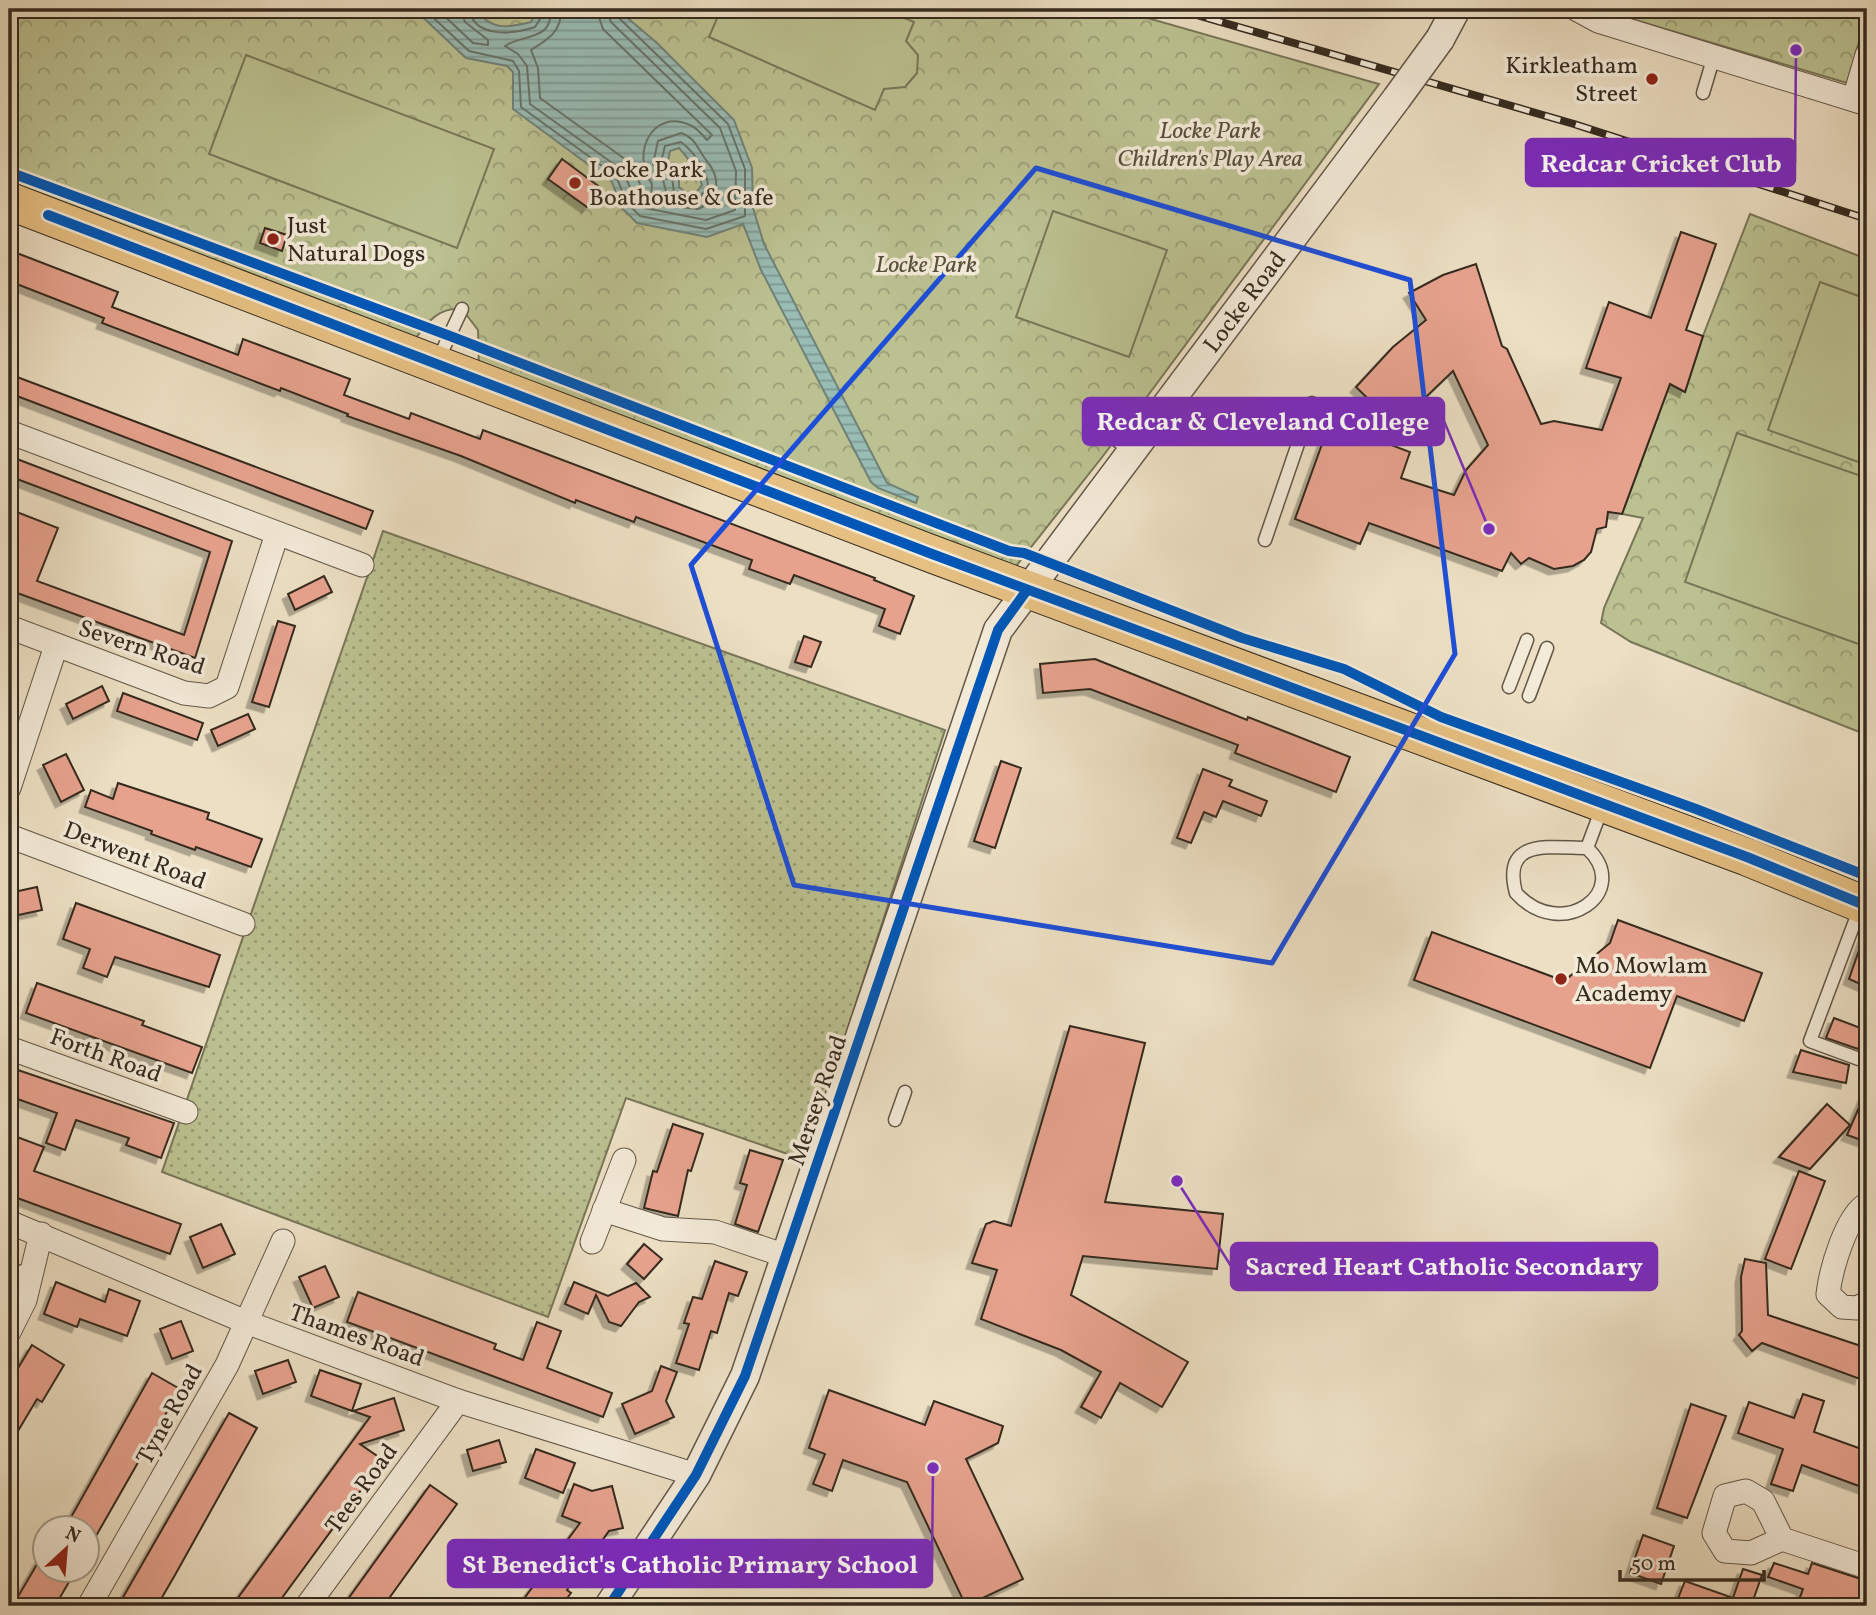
<svg xmlns="http://www.w3.org/2000/svg" width="1876" height="1615" viewBox="0 0 1876 1615" font-family="Vollkorn,serif">
<style>
.grass{fill:url(#grass-dots);stroke:#787658;stroke-width:2}
.park{fill:url(#park-crowns);stroke:#787658;stroke-width:2}
.garden{fill:#bcc191;stroke:#787658;stroke-width:2}
.water{fill:url(#water-rules);stroke:#718279;stroke-width:2;fill-rule:evenodd}
.lines{fill:none;stroke-linecap:round;stroke-linejoin:round}
.shore{stroke:#67736a;stroke-width:2}
.building{fill:#e7a28e;stroke:#352a1f;stroke-width:2;filter:url(#shadow)}
.service-casing{stroke:#635748;stroke-width:15}
.minor-casing{stroke:#635748;stroke-width:25}
.tertiary-casing{stroke:#635748;stroke-width:31}
.primary-casing{stroke:#352a1f;stroke-width:39}
.service{stroke:#f3ead8;stroke-width:12}
.minor{stroke:#f3ead8;stroke-width:23}
.tertiary{stroke:#f3ead8;stroke-width:28}
.primary{stroke:#e6c082;stroke-width:37}
.rail-casing{stroke:#352a1f;stroke-width:8}
.rail{stroke:#f3ead8;stroke-width:5;stroke-dasharray:16;stroke-linecap:butt}
.tertiary-bridge-casing{stroke:#635748;stroke-width:31;stroke-linecap:butt}
.tertiary-bridge{stroke:#f3ead8;stroke-width:28}
.cycleway-casing{stroke:#f3ead8;stroke-width:15}
.cycleway{stroke:#0057b8;stroke-width:10}
.marked{fill:none;stroke:#1d4ed8;stroke-width:5;stroke-linejoin:round}
.poi-dot{fill:#8f2418;stroke:#f3ead8;stroke-width:2.5}
.labels{text-anchor:middle;stroke-width:7;stroke-linejoin:round;paint-order:stroke}
.poi-label{font-size:24px;fill:#352a1f;stroke:#f3ead8;text-anchor:start}
.park-label{font-size:24px;font-style:italic;fill:#57503c;stroke:#f3ead8}
.street-label{font-size:24px;fill:#352a1f;stroke:#f3ead8}
.leader{fill:none;stroke:#7b2cbf;stroke-width:2.5}
.callout-dot{fill:#7b2cbf;stroke:#f3ead8;stroke-width:2.5}
.callout{fill:#7b2cbf;stroke:#7b2cbf;stroke-width:2.5}
.callout-label{font-size:26px;text-anchor:middle;font-weight:bold;fill:#fff}
</style>
<defs>
<pattern id="grass-dots" width="8" height="8" patternUnits="userSpaceOnUse" patternTransform="scale(1.75)"><rect width="8" height="8" fill="#bcc191"/><path d="M2 2h.1M6 6h.1" fill="none" stroke="#9a9d76" stroke-width="1.8" stroke-linecap="round"/></pattern>
<pattern id="park-crowns" width="20" height="18" patternUnits="userSpaceOnUse" patternTransform="scale(1.75)"><rect width="20" height="18" fill="#bcc191"/><path d="M2 6a3 3 0 1 1 6 0M12 15a3 3 0 1 1 6 0" fill="none" stroke="#9a9d76"/></pattern>
<pattern id="water-rules" width="6" height="5" patternUnits="userSpaceOnUse" patternTransform="scale(1.75)"><rect width="6" height="5" fill="#99bcb5"/><path d="M0 2.5h6" fill="none" stroke="#7e9993"/></pattern>
<filter id="shadow"><feDropShadow dx="-5.5" dy="5.5" stdDeviation="0" flood-color="#0004"/></filter>
</defs>
<rect width="100%" height="100%" fill="#ecdfc3"/>
<filter id="stains"><feTurbulence type="fractalNoise" baseFrequency=".00286" numOctaves="4"/><feColorMatrix values="0 0 0 0 .2 0 0 0 0 .09 0 0 0 0 .02 0 0 0 .5 -.17"/></filter>
<radialGradient id="worn" r=".72"><stop offset=".6" stop-color="#630" stop-opacity="0"/><stop offset="1" stop-color="#630" stop-opacity=".3"/></radialGradient>
<path class="grass" d="M383,531L945,730L805,1160L626,1098L548,1317L162,1172Z"/>
<g class="park">
<path d="M9,9H1116L1379,84L1103,456L1013,570L479,370L478,330L462,309C436,307 426,325 411,344L9,190Z"/>
<path d="M1598,9H1867V14L1847,83Z"/>
<path d="M1750,214L1867,259V735L1631,642L1601,623L1604,608L1643,518L1622,514L1670,384L1685,392L1703,336Z"/>
</g>
<g class="garden">
<path d="M710,9H883L914,22L906,41L918,55L917,73L905,87L884,89L875,110L709,37L718,16Z"/>
<path d="M246,55L494,149L457,248L209,154Z"/>
<path d="M1053,211L1167,250L1129,357L1016,317Z"/>
<path d="M1820,282L1867,299V465L1768,430Z"/>
<path d="M1737,433L1867,478V647L1685,582Z"/>
</g>
<path class="water" d="M414,9H474C494,31 504,28 531,22L535,14L532,9H617L657,43L734,120L752,168L753,208L764,244L887,483L918,497L916,503L878,488L871,482L761,270L743,224L707,237L637,223L621,207L612,182L513,109V72L507,66L466,58ZM679,148C688,158 699,172 702,185L695,194L685,192L679,187V176L668,161L670,151Z"/>
<g class="lines">
<g class="shore">
<path d="M424,9L469,51L513,61L519,71L521,107L616,176L627,203L640,216L706,229L745,216V169L728,124L618,17L615,9"/>
<path d="M437,9L473,43L488,45V40L465,22L461,9"/>
<path d="M469,9C474,39 514,34 535,27L542,16L541,9"/>
<path d="M550,9C554,41 522,34 505,46L518,54L527,66L530,104L622,170L635,198L645,208L706,220L735,210L736,171L720,128L611,22L606,9"/>
<path d="M561,9C562,32 547,40 531,50L538,68L540,98L629,162L644,192L651,197L652,184C630,153 653,108 690,125C697,128 702,134 707,140L712,135L603,29L596,9"/>
<path d="M681,133C696,138 698,150 706,160C720,176 722,200 698,209L679,207L668,199L663,180L653,164L658,141Z"/>
<path d="M681,142C694,152 708,171 708,187L697,200L683,199L674,192L672,178L661,162L665,146Z"/>
</g>
</g>
<g class="building">
<path d="M562,159L601,188L587,207L548,179Z"/>
<path d="M265,228L287,235L282,251L260,243Z"/>
<path d="M1681,232L1716,244L1686,330L1703,336L1685,392L1670,384L1622,514L1608,512L1606,527L1597,529L1591,552L1584,560L1573,566L1554,569L1529,558L1521,564L1511,553L1502,571L1369,523L1360,544L1295,519L1330,422L1410,452L1401,478L1454,495L1466,470L1488,445L1453,371L1396,426L1356,387L1393,347L1426,320L1409,293L1443,275L1476,264L1502,346L1507,349L1541,424L1554,421L1602,430L1621,378L1586,368L1609,302L1651,318Z"/>
<path d="M9,250L118,292L112,307L186,335L238,355L243,339L350,379L344,395L409,419L411,413L480,439L483,430L875,578L874,580L914,596L900,634L879,626L885,609L794,575L790,584L749,569L752,560L636,517L634,522L576,500L575,503L461,456L347,416L348,414L281,388L280,391L102,323L104,318L9,281Z"/>
<path d="M9,374L373,511L366,529L9,393Z"/>
<path d="M9,456L232,541L195,658L9,590V509L58,528L37,581L184,635L210,552L9,476Z"/>
<path d="M324,576L332,592L295,610L288,594Z"/>
<path d="M278,621L295,626L269,707L252,702Z"/>
<path d="M804,636L821,642L811,667L795,662Z"/>
<path d="M1095,659L1247,720L1248,717L1350,757L1336,792L1235,753L1238,745L1090,689L1043,693L1040,664Z"/>
<path d="M102,686L109,701L73,719L66,704Z"/>
<path d="M123,693L203,723L197,740L117,711Z"/>
<path d="M248,714L255,729L218,746L211,730Z"/>
<path d="M66,754L84,790L61,802L43,765Z"/>
<path d="M1001,761L1021,768L995,848L974,841Z"/>
<path d="M1203,769L1232,780L1229,786L1267,801L1261,816L1223,801L1216,817L1204,812L1191,843L1177,838Z"/>
<path d="M118,783L209,813L207,819L262,839L251,867L196,847L195,850L151,834L152,831L85,807L91,790L113,799Z"/>
<path d="M37,887L42,910L9,917V893Z"/>
<path d="M76,903L220,955L209,987L115,957L107,977L83,968L90,949L63,939Z"/>
<path d="M1618,920L1762,973L1744,1021L1677,996L1650,1068L1414,980L1432,932L1564,981L1610,943Z"/>
<path d="M1865,933H1867V987L1849,979Z"/>
<path d="M37,983L144,1021L142,1025L202,1047L192,1073L26,1013Z"/>
<path d="M1834,1018L1866,1030L1858,1049L1826,1038Z"/>
<path d="M1070,1026L1145,1043L1105,1202L1223,1214L1217,1269L1083,1256L1071,1295L1188,1362L1162,1407L1120,1383L1101,1418L1081,1407L1101,1372L1061,1350L981,1319L997,1270L972,1263L986,1224L994,1221L1011,1226Z"/>
<path d="M1801,1050L1849,1065L1846,1083L1793,1072Z"/>
<path d="M9,1067L174,1123L161,1158L126,1145L129,1138L76,1120L65,1150L46,1143L57,1113L9,1096Z"/>
<path d="M1867,1089V1142L1847,1135Z"/>
<path d="M1827,1104L1850,1125L1810,1169L1779,1157Z"/>
<path d="M673,1124L703,1134L691,1171L688,1170L678,1216L644,1208L653,1171L657,1172Z"/>
<path d="M9,1134L44,1147L34,1171L181,1224L170,1254L9,1195Z"/>
<path d="M750,1150L783,1160L758,1232L735,1224L747,1185L740,1183Z"/>
<path d="M1799,1171L1825,1181L1791,1269L1765,1259Z"/>
<path d="M221,1224L235,1254L203,1268L190,1237Z"/>
<path d="M644,1244L662,1259L644,1279L627,1264Z"/>
<path d="M1745,1259L1766,1263L1768,1315L1867,1348L1860,1379L1762,1343L1752,1351L1739,1335L1742,1331L1741,1277Z"/>
<path d="M715,1261L747,1272L738,1296L729,1293L717,1333L711,1331L699,1370L676,1363L689,1324L684,1323L693,1297L702,1299Z"/>
<path d="M325,1266L339,1297L313,1308L299,1277Z"/>
<path d="M56,1282L105,1302L109,1289L140,1301L127,1336L80,1319L77,1327L44,1314Z"/>
<path d="M574,1282L608,1296L636,1283L650,1297L639,1302L621,1326L609,1322L596,1295L588,1314L565,1304Z"/>
<path d="M358,1292L496,1344L494,1349L523,1360L537,1322L561,1331L547,1368L612,1393L603,1417L347,1322Z"/>
<path d="M181,1321L193,1351L172,1359L160,1329Z"/>
<path d="M32,1345L64,1365L42,1402L37,1399L9,1446V1383Z"/>
<path d="M288,1360L296,1382L263,1394L255,1371Z"/>
<path d="M661,1366L677,1372L666,1401L674,1417L635,1434L622,1404L652,1391Z"/>
<path d="M320,1370L361,1384L352,1411L311,1396Z"/>
<path d="M152,1373L180,1389L88,1550V1528H65Z"/>
<path d="M829,1390L925,1425L934,1401L1003,1426L998,1443L966,1459L1023,1579L966,1606L907,1482L843,1460L832,1491L813,1484L825,1454L809,1448Z"/>
<path d="M1803,1394L1824,1401L1814,1432L1867,1451V1489L1802,1465L1793,1491L1771,1484L1783,1449L1738,1433L1749,1402L1794,1418Z"/>
<path d="M394,1398L404,1430L360,1444L383,1460L276,1606H232L370,1417L353,1411Z"/>
<path d="M1691,1404L1726,1416L1687,1518L1657,1508Z"/>
<path d="M229,1413L257,1428L175,1575L157,1606H118Z"/>
<path d="M499,1440L506,1462L473,1471L467,1450Z"/>
<path d="M536,1449L575,1463L563,1493L525,1478Z"/>
<path d="M574,1484L592,1491L612,1486L623,1528L609,1531L567,1590L571,1593L561,1606H531L523,1600L580,1523L562,1516Z"/>
<path d="M430,1485L457,1504L390,1597L402,1606H343Z"/>
<path d="M1643,1535L1674,1546L1661,1584L1630,1573Z"/>
<path d="M46,1549V1570H76L55,1606H27L16,1600Z"/>
<path d="M1774,1563L1808,1574L1812,1563L1867,1581L1861,1606H1815L1799,1600L1803,1589L1768,1577Z"/>
<path d="M1743,1569L1762,1575L1751,1606H1675L1685,1581L1733,1598Z"/>
</g>
<g class="lines">
<g class="service-casing">
<g id="service">
<path d="M1703,93L1714,56"/>
<path d="M437,362L462,309"/>
<path d="M1095,424L1131,451"/>
<path d="M1265,540L1312,403"/>
<path d="M1509,687L1527,640"/>
<path d="M1529,696L1547,648"/>
<path d="M1587,848C1551,848 1501,837 1516,893C1561,943 1634,892 1587,848L1602,808"/>
<path d="M1861,905L1810,1041L1867,1062"/>
<path d="M895,1120L905,1092"/>
<path d="M9,1275L34,1268"/>
</g>
</g>
<g class="minor-casing">
<g id="minor">
<path d="M1576,9L1598,21L1867,104"/>
<path d="M1854,99L1867,55"/>
<path d="M9,432L362,565"/>
<path d="M9,627L184,693L209,696L227,687L277,534"/>
<path d="M9,788L56,646"/>
<path d="M9,836L243,924"/>
<path d="M9,1048L186,1112"/>
<path d="M1867,1204C1846,1216 1831,1269 1828,1294L1842,1307L1857,1308L1867,1303"/>
<path d="M604,1210L663,1229L715,1232L786,1256"/>
<path d="M9,1222L246,1322L458,1401L696,1475"/>
<path d="M592,1242L624,1160"/>
<path d="M9,1332L25,1300L41,1234"/>
<path d="M1782,1539L1763,1501L1746,1491L1725,1496L1714,1533L1725,1551L1751,1553L1782,1539L1867,1567"/>
<path d="M89,1606L227,1365L283,1241"/>
<path d="M307,1606L458,1401"/>
</g>
</g>
<g class="tertiary-casing">
<g id="tertiary">
<path d="M1440,39L1456,9"/>
<path id="s1" d="M609,1606L696,1475L745,1376L998,630L1397,98"/>
</g>
</g>
<g class="primary-casing">
<path id="primary" d="M9,201L932,554L1747,857L1867,906"/>
</g>
<use href="#service" class="service"/>
<use href="#minor" class="minor"/>
<use href="#tertiary" class="tertiary"/>
<use href="#primary" class="primary"/>
<g class="rail-casing">
<path id="rail" d="M1176,9L1574,124L1867,219"/>
</g>
<use href="#rail" class="rail"/>
<g class="tertiary-bridge-casing">
<path id="tertiary-bridge" d="M1397,98L1440,39"/>
</g>
<use href="#tertiary-bridge" class="tertiary-bridge"/>
<g class="cycleway-casing">
<g id="cycleway">
<path d="M9,172L450,336L1009,551L1024,553L1242,638L1344,669L1441,717L1696,809L1867,876"/>
<path d="M48,215L932,554L1747,857L1867,906"/>
<path d="M609,1606L696,1475L745,1376L998,630L1027,590"/>
</g>
</g>
<use href="#cycleway" class="cycleway"/>
</g>
<path class="marked" d="M1036,168L1410,280L1455,654L1272,963L794,885L691,565Z"/>
<g class="poi-dot">
<circle cx="1652" cy="79" r="7"/>
<circle cx="575" cy="183" r="7"/>
<circle cx="273" cy="239" r="7"/>
<circle cx="1561" cy="979" r="7"/>
</g>
<g class="labels">
<g class="poi-label">
<text x="1638" y="73" text-anchor="end">Kirkleatham<tspan x="1638" dy="28">Street</tspan></text>
<text x="589" y="177">Locke Park<tspan x="589" dy="28">Boathouse &amp; Cafe</tspan></text>
<text x="287" y="233">Just<tspan x="287" dy="28">Natural Dogs</tspan></text>
<text x="1575" y="973">Mo Mowlam<tspan x="1575" dy="28">Academy</tspan></text>
</g>
<g class="park-label">
<text x="1210" y="138">Locke Park<tspan x="1210" dy="28">Children's Play Area</tspan></text>
<text x="926" y="272">Locke Park</text>
</g>
<g class="street-label">
<text dy="8" stroke="none"><textPath href="#s1" startOffset="1466">Locke Road</textPath></text>
<text transform="translate(142 647) rotate(18)" y="8">Severn Road</text>
<text transform="translate(135 855) rotate(21)" y="8">Derwent Road</text>
<text transform="translate(106 1055) rotate(20)" y="8">Forth Road</text>
<text transform="translate(817 1100) rotate(-71)" y="8">Mersey Road</text>
<text transform="translate(357 1335) rotate(20)" y="8">Thames Road</text>
<text transform="translate(169 1414) rotate(-61)" y="8">Tyne Road</text>
<text transform="translate(361 1488) rotate(-54)" y="8">Tees Road</text>
</g>
</g>
<path class="leader" d="M1796 50L1795 163M1489 529L1444 421M1177 1181L1231 1266M933 1468L932 1564"/>
<g class="callout-dot">
<circle cx="1796" cy="50" r="7"/>
<circle cx="1489" cy="529" r="7"/>
<circle cx="1177" cy="1181" r="7"/>
<circle cx="933" cy="1468" r="7"/>
</g>
<g class="callout">
<rect x="1526" y="139" width="269" height="47" rx="7"/>
<rect x="1083" y="398" width="361" height="47" rx="7"/>
<rect x="1231" y="1243" width="426" height="47" rx="7"/>
<rect x="448" y="1540" width="484" height="47" rx="7"/>
</g>
<g class="callout-label">
<text x="1661" y="172">Redcar Cricket Club</text>
<text x="1263" y="430">Redcar &amp; Cleveland College</text>
<text x="1444" y="1275">Sacred Heart Catholic Secondary</text>
<text x="690" y="1573">St Benedict's Catholic Primary School</text>
</g>
<rect width="1876" height="1615" fill="none" stroke="#ecdfc3" stroke-width="35"/>
<rect x="10" y="10" width="1855" height="1594" fill="none" stroke="#352a1f" stroke-width="3.5"/>
<rect x="18" y="18" width="1841" height="1580" fill="none" stroke="#352a1f" stroke-width="2"/>
<g transform="translate(66 1549) rotate(26)"><circle r="33" fill="#f3ead8" stroke="#a79d8e" stroke-width="2"/>
<path d="M0-5L12 26L0 18L-12 26Z" fill="#8f2418"/>
<text y="-10" font-size="19" font-weight="bold" text-anchor="middle" fill="#352a1f">N</text>
</g>
<path d="M1620 1570v10h144v-10" fill="none" stroke="#352a1f" stroke-width="3.5"/>
<text x="1631" y="1570" font-size="21" fill="#352a1f" stroke="#f3ead8" stroke-width="5" paint-order="stroke">50 m</text>
<rect width="100%" height="100%" filter="url(#stains)"/>
<rect width="100%" height="100%" fill="url(#worn)"/>
</svg>
